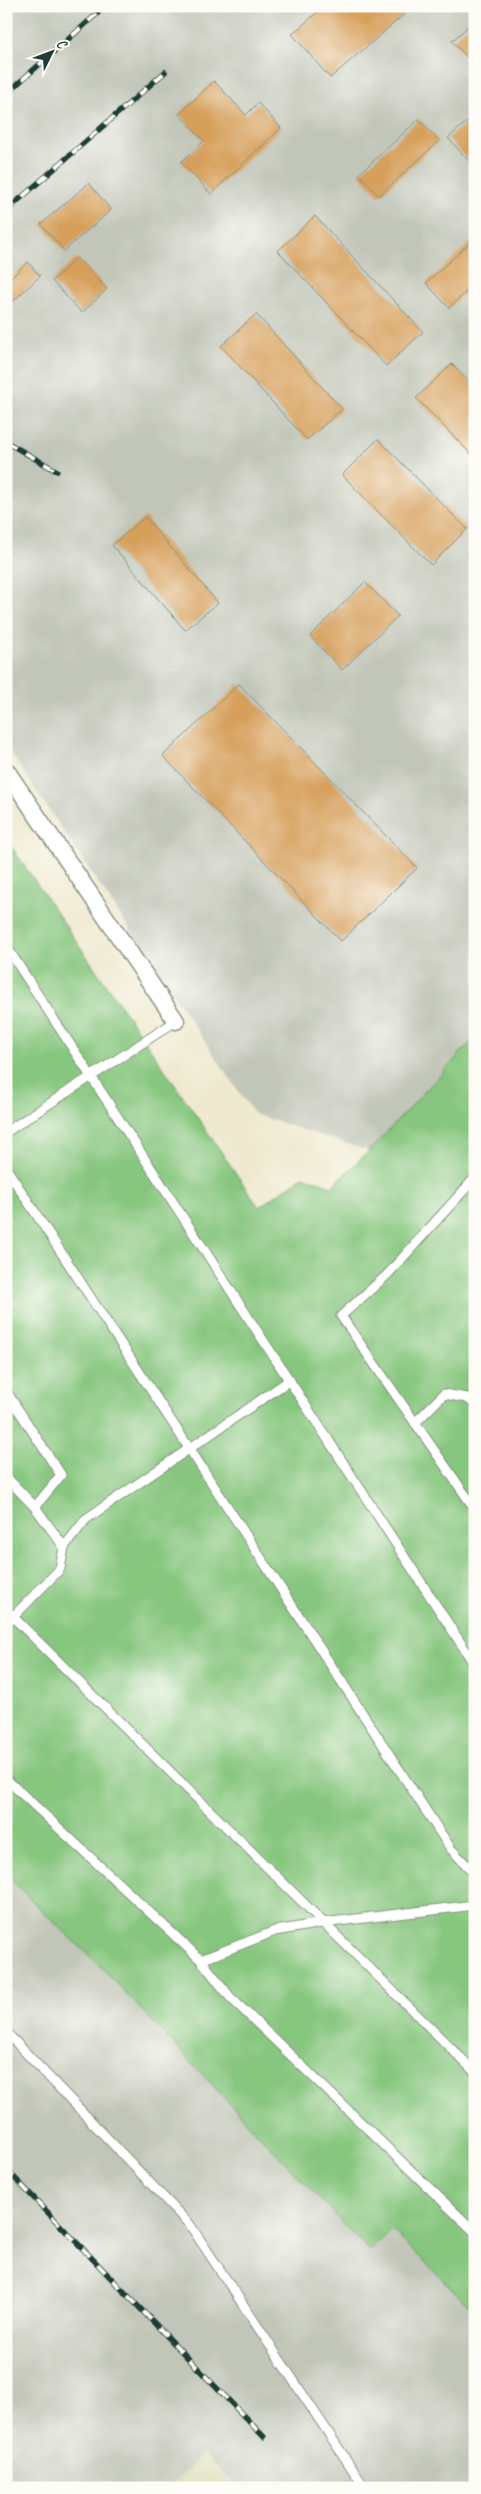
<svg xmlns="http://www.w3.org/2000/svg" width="481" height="2494" viewBox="0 0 481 2494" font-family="Caveat,sans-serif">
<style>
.built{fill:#dddebc}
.industrial{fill:#c2c6b9}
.green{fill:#86c67e;stroke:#528259}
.building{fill:#d69f5a}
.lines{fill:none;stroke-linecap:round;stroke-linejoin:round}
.lane-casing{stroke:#879382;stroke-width:11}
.street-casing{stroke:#879382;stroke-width:19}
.lane{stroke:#fff;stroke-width:9}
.street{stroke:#fff;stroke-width:16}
.rail-casing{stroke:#1f3d34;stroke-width:5.5}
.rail{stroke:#fdfcf7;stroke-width:4;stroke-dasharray:11;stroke-linecap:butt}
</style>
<rect width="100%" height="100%" fill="#fdfcf7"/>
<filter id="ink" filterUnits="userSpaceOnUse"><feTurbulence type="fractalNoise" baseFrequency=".02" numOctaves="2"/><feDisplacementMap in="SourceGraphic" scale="10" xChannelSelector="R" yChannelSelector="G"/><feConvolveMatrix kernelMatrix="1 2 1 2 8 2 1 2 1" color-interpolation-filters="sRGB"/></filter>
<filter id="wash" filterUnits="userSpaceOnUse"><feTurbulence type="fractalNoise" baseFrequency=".0096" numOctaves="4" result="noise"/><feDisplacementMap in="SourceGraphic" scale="20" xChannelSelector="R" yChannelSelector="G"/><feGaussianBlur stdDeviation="1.12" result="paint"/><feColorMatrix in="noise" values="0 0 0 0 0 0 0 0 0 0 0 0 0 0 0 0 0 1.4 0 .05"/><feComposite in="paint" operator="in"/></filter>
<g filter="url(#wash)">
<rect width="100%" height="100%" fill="#efe9cf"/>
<path class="built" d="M203,2454L238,2488H175L172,2485Z"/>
<g class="industrial">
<path d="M6,6H475V1038L369,1151L254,1114L6,746Z"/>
<path d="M6,1875L103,1969L370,2251L392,2230L475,2311V2488H238L203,2454L172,2485L175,2488H6Z"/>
</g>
<path class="green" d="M6,839L259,1207L303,1176L332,1186L369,1151L475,1038V2311L392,2230L369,2251L103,1969L6,1875Z"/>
<g id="blocks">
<g class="building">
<path d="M325,6H414L330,78L292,34Z"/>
<path d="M475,20V66L452,41Z"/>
<path d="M214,81L246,115L258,103L281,128L211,194L181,162L204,141L179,114Z"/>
<path d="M475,115V168L448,138Z"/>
<path d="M419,119L439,141L379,196L359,174Z"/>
<path d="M89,183L111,210L64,251L41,224Z"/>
<path d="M315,216L423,332L386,366L278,251Z"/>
<path d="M475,238V284L449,308L426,283Z"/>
<path d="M77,258L107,289L82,313L52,281Z"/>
<path d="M28,262L40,276L6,308V282Z"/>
<path d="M256,314L342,409L307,440L221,346Z"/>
<path d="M452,364L475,388V458L416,398Z"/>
<path d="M378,439L467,529L431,565L342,475Z"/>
<path d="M145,517L218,603L185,630L112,545Z"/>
<path d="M365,582L398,616L342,670L310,636Z"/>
<path d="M239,684L417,868L341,941L163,756Z"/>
</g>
</g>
</g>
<g filter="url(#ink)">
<use href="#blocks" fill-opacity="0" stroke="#879382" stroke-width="1"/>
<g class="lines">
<g class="lane-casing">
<g id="lane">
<path d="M6,946L475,1665"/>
<path d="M6,1132L176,1021"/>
<path d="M6,1168L451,1849L475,1874"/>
<path d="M475,1178L387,1275L341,1316L475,1509"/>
<path d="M6,1391L61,1475L35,1507"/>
<path d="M415,1423L444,1394L467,1398L475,1404"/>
<path d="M6,1477L35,1507L64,1547L60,1569L6,1624"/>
<path d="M64,1547L86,1519L290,1380"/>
<path d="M6,1610L475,2072"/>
<path d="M6,1779L201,1960L230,1997L475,2232"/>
<path d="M201,1960L275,1931L322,1923L475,1905"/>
<path d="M6,2032L190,2225L365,2488"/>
</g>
</g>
<g class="street-casing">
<path id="street" d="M6,770L176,1021"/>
</g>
<use href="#lane" class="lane"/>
<use href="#street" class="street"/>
<g class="rail-casing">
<g id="rail">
<path d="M6,94L98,13"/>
<path d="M6,211L165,72"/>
<path d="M6,442L57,471"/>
<path d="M6,2169L264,2437"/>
</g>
</g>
<use href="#rail" class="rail"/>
</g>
</g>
<rect width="481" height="2494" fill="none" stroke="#fdfcf7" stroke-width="25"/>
<g transform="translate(52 52) rotate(48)" stroke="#fdfcf7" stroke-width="4" paint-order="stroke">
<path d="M0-4L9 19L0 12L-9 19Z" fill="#1f3d34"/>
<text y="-8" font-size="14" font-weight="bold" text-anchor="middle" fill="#1f3d34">С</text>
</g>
</svg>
